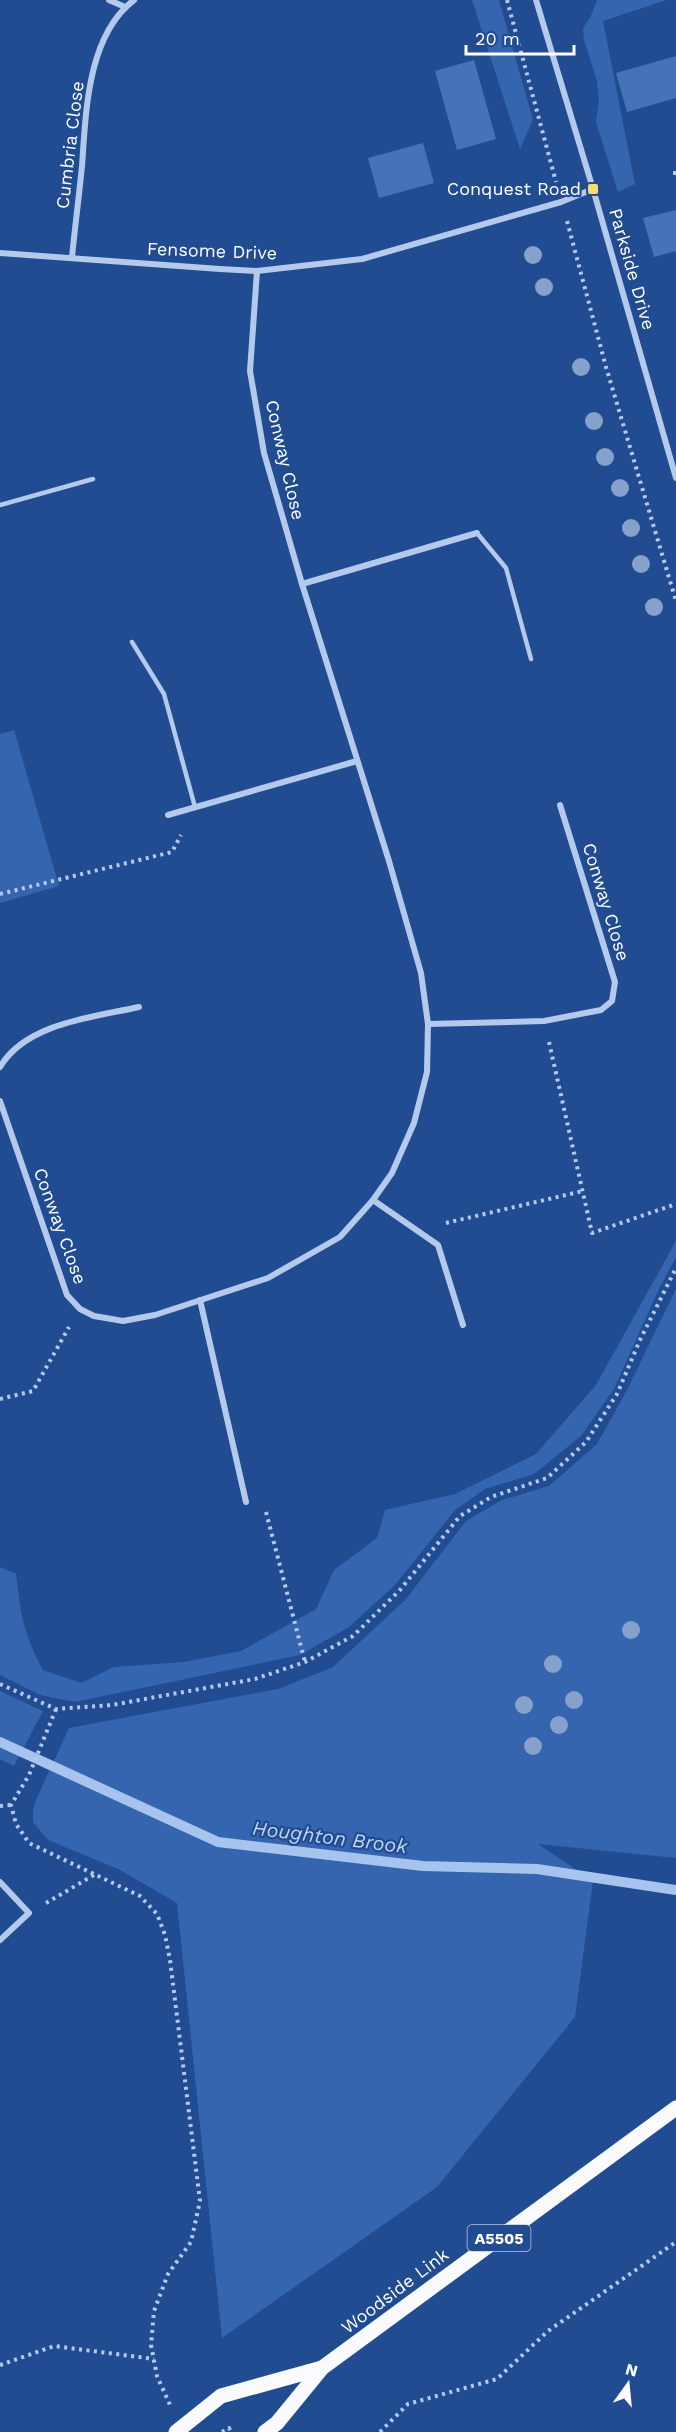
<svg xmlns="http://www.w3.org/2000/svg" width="676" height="2432" viewBox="0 0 676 2432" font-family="'Work Sans',sans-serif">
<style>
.green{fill:#3565af}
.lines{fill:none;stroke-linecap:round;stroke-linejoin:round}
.stream{stroke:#a6c4ee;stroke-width:10}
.building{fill:#4673b7}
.path{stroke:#b3caed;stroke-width:4;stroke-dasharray:3 4.5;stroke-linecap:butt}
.service{stroke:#b3caed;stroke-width:4.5}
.minor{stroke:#b3caed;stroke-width:6}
.primary{stroke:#f9fbff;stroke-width:15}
.tree{fill:#86a1cb}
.poi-dot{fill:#fada74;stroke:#214c92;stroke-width:2}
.labels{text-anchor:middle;stroke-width:4.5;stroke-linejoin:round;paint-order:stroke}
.shield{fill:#214c92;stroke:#bcc9de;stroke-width:1.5}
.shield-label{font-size:16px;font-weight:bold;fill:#fff}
.street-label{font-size:18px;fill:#fff;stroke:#214c92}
.poi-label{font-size:18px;fill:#fff;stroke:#214c92;text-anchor:end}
.water-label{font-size:20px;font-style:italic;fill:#bfd4f4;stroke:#214c92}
</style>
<rect width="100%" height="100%" fill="#214c92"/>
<g class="green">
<path d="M472,0H499L533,120L520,149Z"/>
<path d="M597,0H667L603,21L635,184L618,192L596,122L599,100L597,81L584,40L583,28L590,18Z"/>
<path d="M14,730L59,886L0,903V734Z"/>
<path d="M676,1241V1257L658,1291L614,1389L581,1436L534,1474L485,1489L455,1510L395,1585L349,1627L300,1655L75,1702L40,1695L0,1675V1567L16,1574C21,1615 23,1633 43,1670L81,1683L114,1667L184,1662L241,1651L316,1609L334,1570L377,1538L385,1510L455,1494L536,1454L596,1385Z"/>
<path d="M676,1289V1858L538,1844L593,1881L575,2017L437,2187L222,2338L177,1903L118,1869L48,1840L33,1822V1811L36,1800L69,1728L278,1689L333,1667L406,1599L466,1521L502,1500L549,1486L597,1444L626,1392Z"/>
<path d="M0,1691L43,1711L14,1766L0,1759Z"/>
</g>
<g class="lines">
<path class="stream" d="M0,1742L218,1842L423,1866L537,1869L676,1890"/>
</g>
<g class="building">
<path d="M676,56V98L627,112L616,73Z"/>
<path d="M474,60L496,139L457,150L435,71Z"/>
<path d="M423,143L434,183L379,198L368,158Z"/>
<path d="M676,210V251L654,257L643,218Z"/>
</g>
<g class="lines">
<g class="path">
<path d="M507,0L556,182"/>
<path d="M673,173H676"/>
<path d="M567,221L606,367L676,601"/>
<path d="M0,894L172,852L181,835"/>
<path d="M549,1042L592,1233L676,1204"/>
<path d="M446,1223L583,1191"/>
<path d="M0,1399L33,1391L69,1327"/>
<path d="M266,1512L305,1662"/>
<path d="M0,1684L56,1709L112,1705L255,1679L305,1662L353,1636L400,1590L460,1516L491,1497L547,1478L586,1442L617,1394L640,1340L676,1268"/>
<path d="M56,1709L29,1775L11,1805L16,1824L29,1843L140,1896L157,1914L165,1935L170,1960L200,2201L191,2242L168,2274L154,2311L151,2345L157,2376L170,2405"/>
<path d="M0,1806L11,1805"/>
<path d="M46,1903L94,1875"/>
<path d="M0,2365L54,2346L154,2359"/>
<path d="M222,2432L229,2428L231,2432"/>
<path d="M380,2432L408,2404L497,2379L548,2331L676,2242"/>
</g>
<g class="service">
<path d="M0,505L93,479"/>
<path d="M477,533L506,568L531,659"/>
<path d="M132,642L164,694L195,807"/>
</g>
<g class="minor">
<path d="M109,0L125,7"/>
<path d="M536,0L593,189L676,478"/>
<path d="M0,253L220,269L257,271L362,259L561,202L593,189"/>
<path d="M72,257C75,227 79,196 82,166C86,112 87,36 134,0"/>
<path d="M302,584L477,533"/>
<path d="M168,815L357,761"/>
<path d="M428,1024L544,1021L601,1010L612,1001L615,982L560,805"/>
<path d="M0,1067C26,1023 94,1017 139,1007"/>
<path d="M0,1101L67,1295L80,1309L94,1316L123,1321L155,1315L268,1278L340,1237L373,1200L392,1173L414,1123L427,1072L428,1024L421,973L389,861L302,584L264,453L250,371L257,271"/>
<path d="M373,1200L438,1245L463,1325"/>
<path d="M200,1300L246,1502"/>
<path d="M0,1882L29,1913L0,1940"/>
</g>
<g class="primary">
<path d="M176,2432L221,2396L322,2368"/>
<path d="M265,2432L277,2423L322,2368L676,2108"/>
</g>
</g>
<g class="tree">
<circle cx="533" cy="255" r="9"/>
<circle cx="544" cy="287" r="9"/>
<circle cx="581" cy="367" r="9"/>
<circle cx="594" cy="421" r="9"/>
<circle cx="605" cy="457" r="9"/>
<circle cx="620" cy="488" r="9"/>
<circle cx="631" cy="528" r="9"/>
<circle cx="641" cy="564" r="9"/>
<circle cx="654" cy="607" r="9"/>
<circle cx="631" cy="1630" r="9"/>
<circle cx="553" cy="1664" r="9"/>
<circle cx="574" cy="1700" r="9"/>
<circle cx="524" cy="1705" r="9"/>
<circle cx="559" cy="1725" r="9"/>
<circle cx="533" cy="1746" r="9"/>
</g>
<rect class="poi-dot" x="587" y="183" width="12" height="12" rx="3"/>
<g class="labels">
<rect class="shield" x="467.5" y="2225" width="63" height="26" rx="4.5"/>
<g class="shield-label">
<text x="499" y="2244">A5505</text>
</g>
<g class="street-label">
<text transform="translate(70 145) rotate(-83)" y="6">Cumbria Close</text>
<text transform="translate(212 251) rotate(2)" y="6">Fensome Drive</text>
<text transform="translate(632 269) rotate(74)" y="6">Parkside Drive</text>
<text transform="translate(285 460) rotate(77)" y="6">Conway Close</text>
<text transform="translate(606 902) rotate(73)" y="6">Conway Close</text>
<text transform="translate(60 1226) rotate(70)" y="6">Conway Close</text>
<text transform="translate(395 2291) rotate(-37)" y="6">Woodside Link</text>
</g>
<g class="poi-label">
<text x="581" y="195">Conquest Road</text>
</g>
<g class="water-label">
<text transform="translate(330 1837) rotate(7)" y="7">Houghton Brook</text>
</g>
</g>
<g transform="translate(628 2384) rotate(15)" stroke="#214c92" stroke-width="4.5" paint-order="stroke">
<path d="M0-4.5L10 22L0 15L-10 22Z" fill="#ffffff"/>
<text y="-9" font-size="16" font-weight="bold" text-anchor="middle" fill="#ffffff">N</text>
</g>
<path d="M466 45v9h108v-9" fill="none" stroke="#ffffff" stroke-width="3"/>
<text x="475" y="45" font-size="18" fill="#ffffff" stroke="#214c92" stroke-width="4.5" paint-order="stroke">20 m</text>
</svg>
